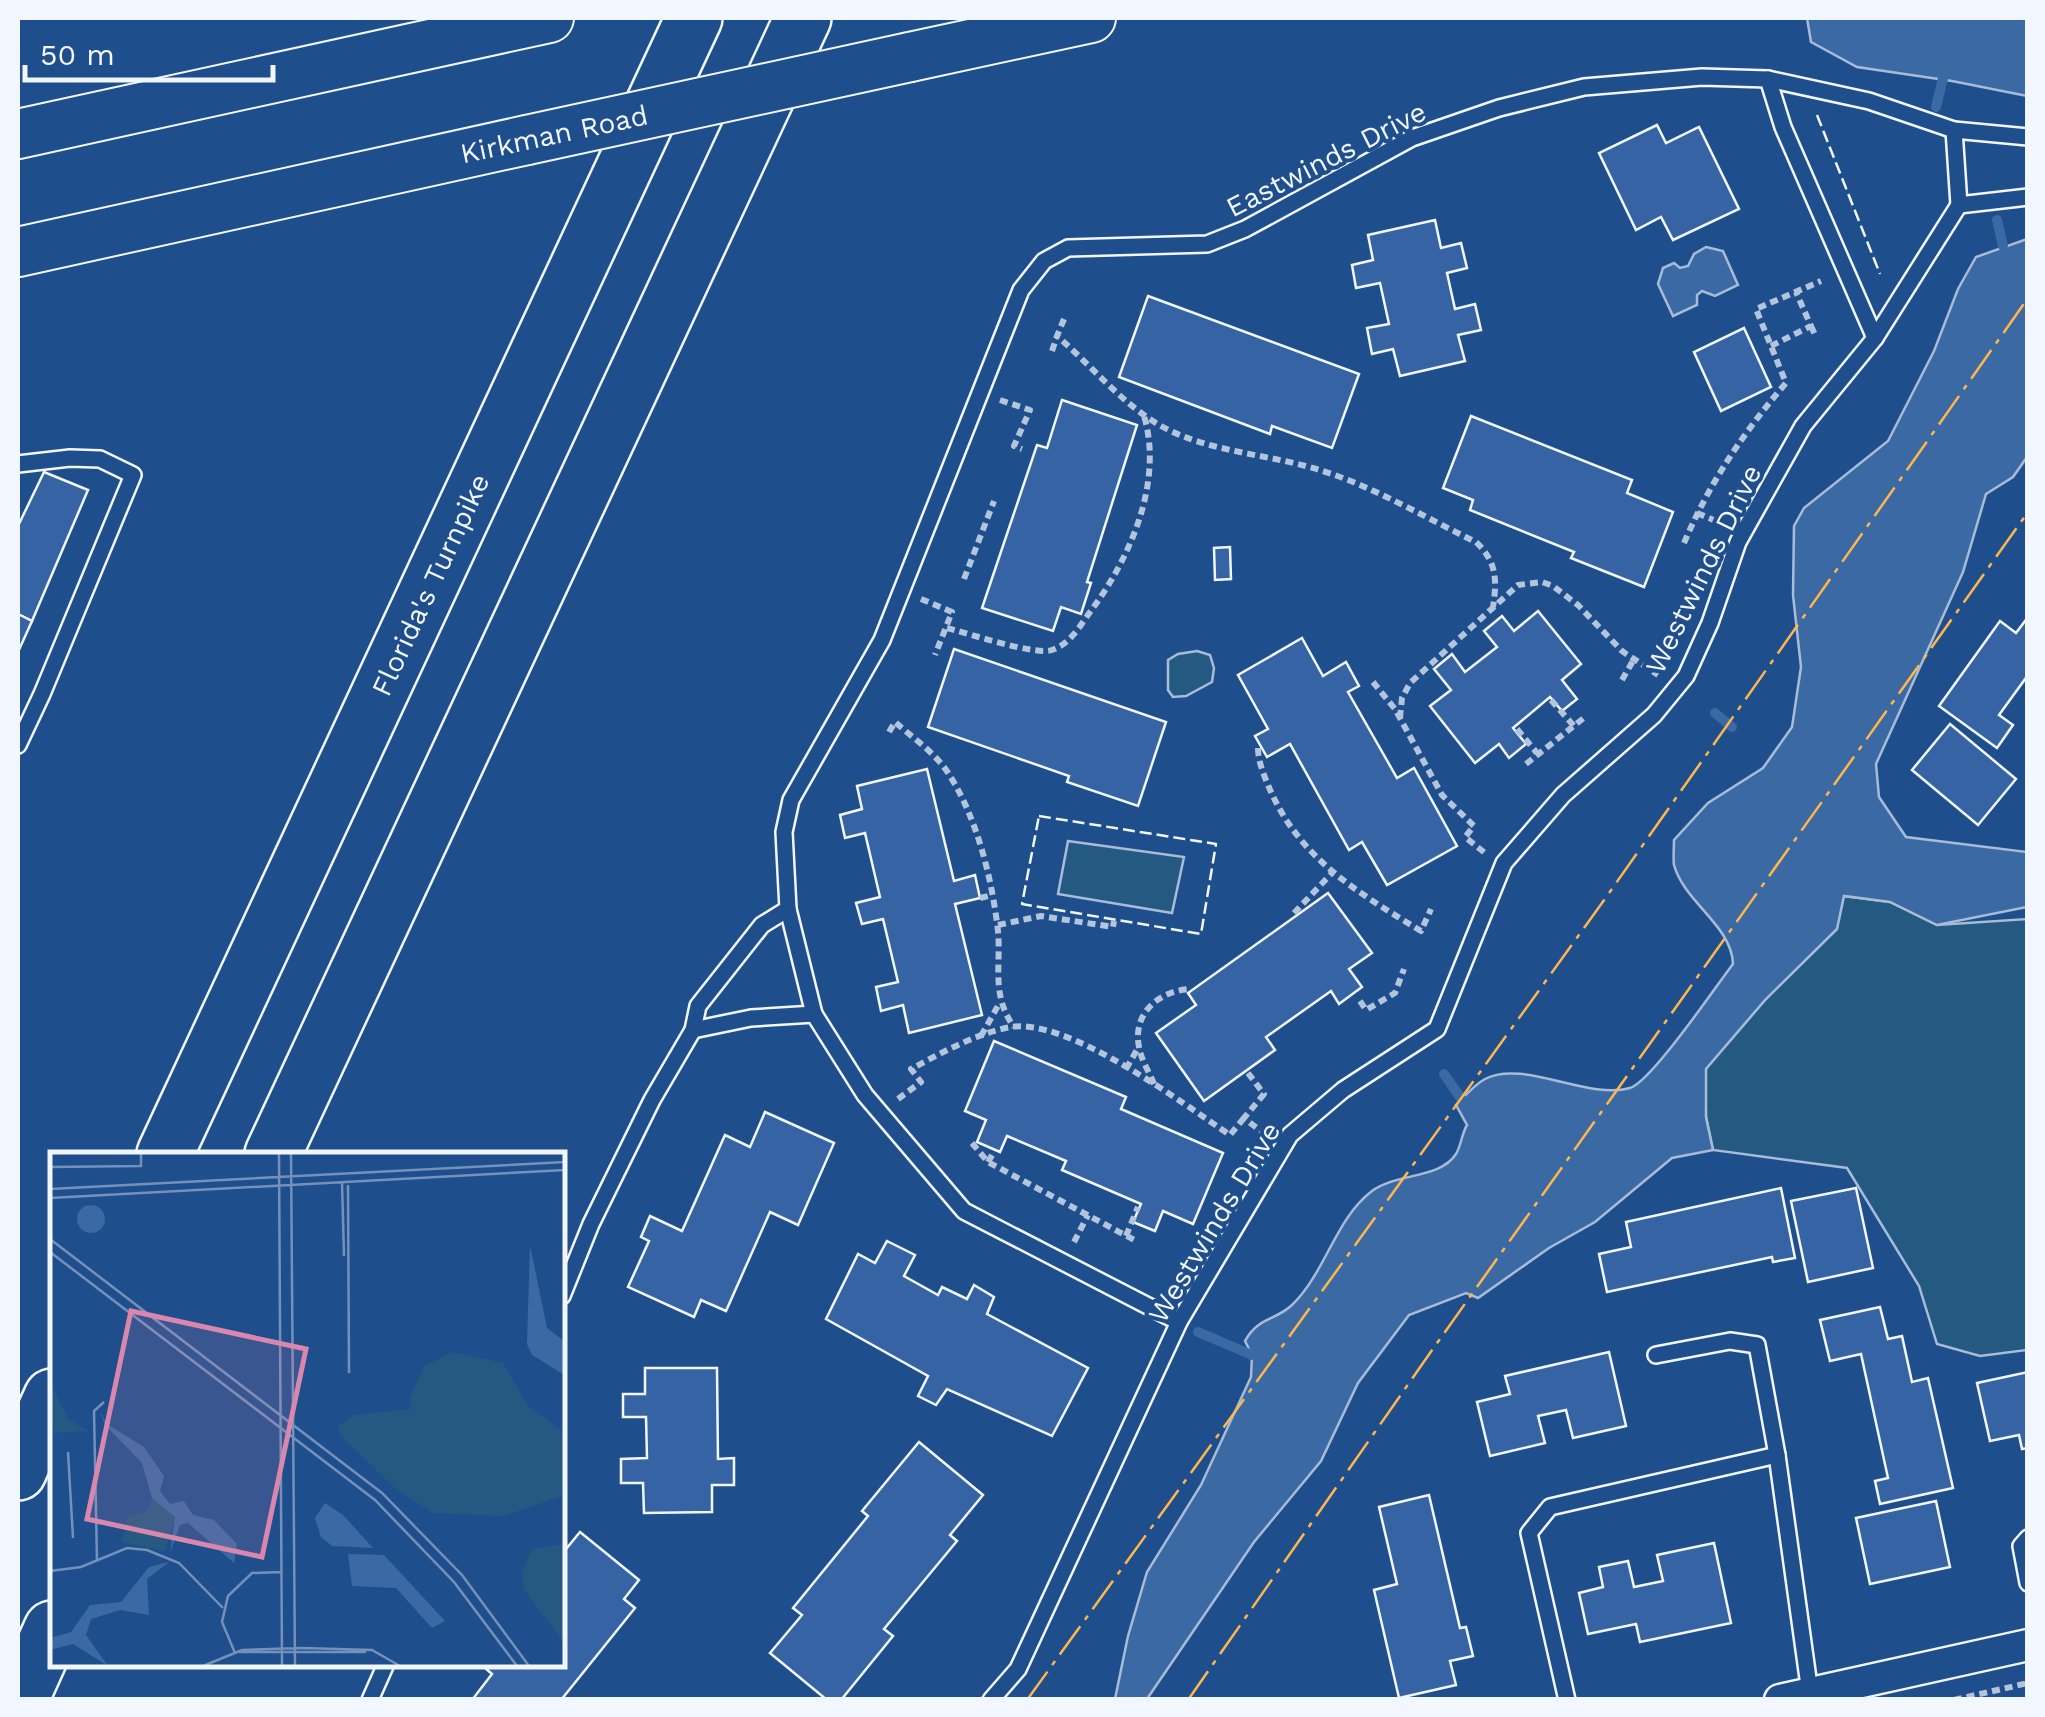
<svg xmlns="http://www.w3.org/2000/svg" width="2045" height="1717" viewBox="0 0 2045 1717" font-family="'Work Sans',sans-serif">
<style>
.green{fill:#245a82;stroke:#a8bbd7;stroke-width:2.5}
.water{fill:#3b69a3;stroke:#a8bbd7;stroke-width:2.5}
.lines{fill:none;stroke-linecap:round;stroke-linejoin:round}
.stream{stroke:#3b69a3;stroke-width:10}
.building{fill:#3563a3;stroke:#f2f6ff;stroke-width:2.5}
.lane-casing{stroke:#f2f6ff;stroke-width:20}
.street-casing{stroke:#f2f6ff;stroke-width:35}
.primary-casing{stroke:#f2f6ff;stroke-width:52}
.highway-casing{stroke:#f2f6ff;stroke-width:60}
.path{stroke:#b3c4dc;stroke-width:6;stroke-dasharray:8 5;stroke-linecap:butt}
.lane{stroke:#1f4e8c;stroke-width:15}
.street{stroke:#1f4e8c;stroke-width:30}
.primary{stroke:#1f4e8c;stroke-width:48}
.highway{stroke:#1f4e8c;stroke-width:55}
.primary-bridge-casing{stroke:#f2f6ff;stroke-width:52;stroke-linecap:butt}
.primary-bridge{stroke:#1f4e8c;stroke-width:48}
.fence{stroke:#f2f6ff;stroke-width:2.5;stroke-dasharray:12 5;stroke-linecap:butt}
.power{stroke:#ffb74d;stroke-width:2.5;stroke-dasharray:35 8 5 8;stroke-linecap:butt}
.labels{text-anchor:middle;stroke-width:8;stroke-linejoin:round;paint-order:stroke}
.street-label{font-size:28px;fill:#f2f6ff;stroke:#1f4e8c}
.inset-road{fill:none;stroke:#7391ba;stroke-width:2.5}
.view{fill:#da87ad;fill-opacity:0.15;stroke:#da87ad;stroke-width:5}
.inset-edge{fill:none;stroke:#f2f6ff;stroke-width:5}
</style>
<rect width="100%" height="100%" fill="#1f4e8c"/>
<g class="green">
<path d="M1197,651L1210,655L1214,668L1212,682L1186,696L1173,697L1168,690V660L1178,654Z"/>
<path d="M1068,841L1184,857L1172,913L1058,894Z"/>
<path d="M1844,896L1890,902L1937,925L2027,919V1350L1980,1356L1937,1344L1919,1286L1847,1168L1713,1150L1706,1117L1705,1069L1765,1000Z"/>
</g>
<g class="water">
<path d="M1807,18H2027V96L1952,81L1857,67L1811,42Z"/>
<path d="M2027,239V457L2013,477L1986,494L1963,572L1876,764L1879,797L1906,837L2027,852V907L1937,925L1890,902L1844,896L1837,929L1765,1000L1706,1069V1117L1713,1150L1672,1158L1595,1222L1549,1248L1478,1298L1466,1293L1409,1315L1358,1383L1321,1461L1254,1542L1147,1699H1115L1128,1636L1147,1572L1201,1485L1251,1377L1252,1355L1245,1341C1258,1317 1275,1321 1292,1305C1326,1272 1335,1219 1372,1191C1396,1173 1440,1179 1456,1154C1461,1146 1462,1133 1467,1125L1456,1105C1465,1096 1474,1085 1485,1079C1523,1059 1587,1100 1630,1088C1651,1082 1716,986 1733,964C1732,926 1684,902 1674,865C1673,858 1674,848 1674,840L1708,803L1763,768L1792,727L1801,667L1793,595L1794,526L1804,508L1888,441L1934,351L1958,289L1976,257Z"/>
<path d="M1706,247L1723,251L1738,285L1715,296L1702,291L1697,295V305L1673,316L1658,284L1663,268L1674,263L1680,268L1688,266L1694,254Z"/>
</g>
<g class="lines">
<g class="stream">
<path d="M1936,107L1943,78"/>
<path d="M1997,220L2003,246"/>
<path d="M1715,713L1732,727"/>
<path d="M1444,1074L1462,1100"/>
<path d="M1198,1332L1252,1355"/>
</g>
</g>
<g class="building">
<path d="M1657,125L1666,143L1699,127L1739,209L1673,240L1661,217L1636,230L1599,153Z"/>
<path d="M1435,220L1441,248L1461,243L1467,268L1447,273L1455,309L1475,304L1481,330L1458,335L1465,361L1400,376L1393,349L1372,354L1367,328L1389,324L1380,283L1356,288L1352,265L1373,260L1368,235Z"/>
<path d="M1148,296L1359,374L1332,448L1272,426L1270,434L1119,377Z"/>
<path d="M1744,328L1771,387L1721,411L1694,352Z"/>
<path d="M1062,400L1137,425L1087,582L1091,583L1081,614L1061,607L1053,631L982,608L1037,445L1047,448Z"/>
<path d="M1471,416L1632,480L1627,493L1673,512L1644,587L1571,558L1574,552L1470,510L1473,500L1443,488Z"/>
<path d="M44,472L88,490L32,621L18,614V526Z"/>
<path d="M1230,547L1231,579L1215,580L1214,548Z"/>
<path d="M1538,611L1581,664L1562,680L1577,699L1562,711L1550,697L1513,728L1526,744L1509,758L1499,744L1475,763L1430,706L1451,690L1434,669L1452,654L1465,672L1497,647L1484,631L1502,616L1514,631Z"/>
<path d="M18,614L32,621L18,652Z"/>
<path d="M2028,617V675L1999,715L2013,725L1997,748L1939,706L2000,621L2016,633Z"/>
<path d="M1302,638L1323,676L1346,662L1359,686L1348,692L1397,778L1414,768L1457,846L1387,885L1362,842L1349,850L1290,744L1267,757L1255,736L1268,729L1238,675Z"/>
<path d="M954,649L1166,722L1138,806L1067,782L1069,776L928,727Z"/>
<path d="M1950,724L2016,779L1978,825L1912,770Z"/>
<path d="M927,769L954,881L975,875L980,898L955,904L982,1015L909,1033L903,1005L881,1011L876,987L898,982L883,919L862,924L856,903L880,897L865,833L845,838L840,815L862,809L857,786Z"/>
<path d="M1328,893L1372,953L1349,969L1362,987L1339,1004L1331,991L1266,1037L1275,1050L1204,1101L1156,1033L1196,1005L1188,993Z"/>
<path d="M994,1041L1126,1097L1121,1109L1223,1153L1193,1224L1163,1211L1155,1231L1133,1222L1141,1204L1062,1170L1066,1161L1007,1136L1000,1152L977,1142L986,1120L965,1111Z"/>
<path d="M765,1112L834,1143L798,1225L770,1212L726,1311L701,1300L694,1317L628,1287L649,1241L641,1237L650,1216L682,1231L725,1135L750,1147Z"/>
<path d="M1781,1188L1795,1258L1773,1262L1772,1257L1607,1292L1599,1254L1631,1247L1626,1222Z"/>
<path d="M1856,1188L1873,1268L1808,1282L1791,1201Z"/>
<path d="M887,1241L915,1255L904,1276L938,1295L942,1287L967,1299L974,1285L994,1297L987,1314L1088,1368L1052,1436L947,1389L936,1405L918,1396L928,1376L826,1319L858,1254L875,1263Z"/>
<path d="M1880,1307L1888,1339L1902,1336L1912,1382L1928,1378L1953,1488L1880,1504L1875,1481L1888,1478L1861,1354L1830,1361L1820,1320Z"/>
<path d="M1609,1352L1626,1426L1573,1438L1566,1410L1538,1416L1545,1443L1490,1456L1477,1402L1510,1394L1505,1376Z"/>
<path d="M645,1368H717L718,1459L734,1458V1485H712V1512L644,1513L643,1483H621V1459L647,1458L646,1417H623V1394H645Z"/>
<path d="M2028,1372V1448L2022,1449L2019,1435L1990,1441L1977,1383Z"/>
<path d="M919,1442L983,1495L950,1535L957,1541L884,1629L893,1636L841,1700H827L770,1653L802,1615L793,1608L868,1516L862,1511Z"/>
<path d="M1429,1495L1460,1628L1466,1627L1473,1656L1450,1661L1456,1685L1399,1698L1374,1590L1397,1584L1379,1507Z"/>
<path d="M1936,1501L1950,1567L1870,1584L1856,1518Z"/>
<path d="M580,1532L639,1580L624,1599L635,1608L561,1700H472L492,1674L485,1668L487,1664H562V1554Z"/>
<path d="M1714,1543L1731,1623L1640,1642L1636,1624L1588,1634L1579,1593L1603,1587L1599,1567L1628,1561L1634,1587L1663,1581L1657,1555Z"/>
</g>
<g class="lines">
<g class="lane-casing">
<g id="lane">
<path d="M1768,79L1783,127L1875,338"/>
<path d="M1954,130L1959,205"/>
<path d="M1959,205L2028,197"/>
<path d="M18,464L70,458L100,459L133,475L42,694L18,745"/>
<path d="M693,1030L751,1018L814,1014"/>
<path d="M562,1296L591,1224L652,1100L693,1030L698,1006L762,925L788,909"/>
<path d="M1179,1322L964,1211L865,1095L814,1014L788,909L784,832L791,800L882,640L1021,290L1044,261L1068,248L1207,244L1245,229L1412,138L1499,108L1584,87L1702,77L1768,79L1869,101L1954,130L2028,137"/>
<path d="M1656,1355L1730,1341L1757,1345L1777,1455L1810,1693"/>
<path d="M2028,1538L2021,1546L2028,1583"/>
<path d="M370,1700L386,1664"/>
<path d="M991,1700L1018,1669L1179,1322L1290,1135L1343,1090L1437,1029L1504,863L1563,795L1654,715L1686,676L1710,623L1738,542L1803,426L1875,338L1959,205"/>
<path d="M1567,1700L1529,1533L1550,1507L1777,1455"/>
</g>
</g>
<g class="street-casing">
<path id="street" d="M1780,1700L2028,1645"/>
</g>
<g class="primary-casing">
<g id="primary">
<path d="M910,57L1091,18"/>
<path d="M18,134L549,18"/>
<path d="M18,252L527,140"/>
</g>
</g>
<g class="highway-casing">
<g id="highway">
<path id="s1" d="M165,1154L694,18"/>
<path d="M273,1154L803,18"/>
<path d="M18,1472L52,1397"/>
<path d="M20,1700L52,1629"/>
</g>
</g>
<g class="path">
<path d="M1064,319L1057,336C1091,365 1122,404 1161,426C1210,453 1271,454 1323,471C1376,488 1426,518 1476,542C1497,562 1497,580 1493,607"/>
<path d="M1811,326L1816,337"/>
<path d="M1771,346L1811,326L1796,292"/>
<path d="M1052,351L1057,336"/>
<path d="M1000,400L1030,410L1014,446L1022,449"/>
<path d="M1697,513L1723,524"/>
<path d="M1684,543C1710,482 1743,433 1786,383L1756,309L1821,281"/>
<path d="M964,579L994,501"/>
<path d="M921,599L952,612L935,655"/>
<path d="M947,628C967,633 1036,656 1052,650C1070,644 1080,626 1090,612C1129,560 1164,483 1144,416"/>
<path d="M1622,680L1634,659"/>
<path d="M1373,682L1395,709L1442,795L1474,826L1465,837L1485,853"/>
<path d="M1551,700L1574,726"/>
<path d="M1400,718L1402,698L1410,683L1518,585L1542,582L1553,586L1578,605L1622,651L1658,675"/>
<path d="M1517,729L1537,753"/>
<path d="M889,732L895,722C913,738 938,755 950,776C976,817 991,875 997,923C1003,962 989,992 1014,1027"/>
<path d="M1258,748C1258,760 1263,773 1268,785C1298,858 1357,892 1421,931L1431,909"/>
<path d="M1526,764L1585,717"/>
<path d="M980,898L992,895"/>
<path d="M1294,913L1332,873"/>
<path d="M998,925L1041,916L1113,927L1114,921"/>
<path d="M1360,1001L1366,1010L1395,993L1404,969"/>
<path d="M981,1036L999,1004"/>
<path d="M1126,1069L1138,1048"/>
<path d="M1248,1073L1264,1094L1244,1118L1267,1136"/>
<path d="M1154,1084C1149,1072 1141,1059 1139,1047C1132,1013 1160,990 1191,989"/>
<path d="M898,1099L921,1082L911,1069C941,1053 977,1033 1011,1027C1069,1018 1182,1103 1230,1135L1244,1118"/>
<path d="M972,1143L988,1162L1138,1242"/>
<path d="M988,1162L994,1152"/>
<path d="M1126,1236L1138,1207"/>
<path d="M1074,1242L1088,1215"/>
<path d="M1954,1700L2028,1683"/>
</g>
<use href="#lane" class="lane"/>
<use href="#street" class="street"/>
<use href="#primary" class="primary"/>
<use href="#highway" class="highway"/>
<g class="primary-bridge-casing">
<path id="primary-bridge" d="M527,140L910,57"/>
</g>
<use href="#primary-bridge" class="primary-bridge"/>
<g class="fence">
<path d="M1817,115L1880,274"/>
<path d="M1039,816L1216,844L1201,934L1022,904Z"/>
</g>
<g class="power">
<path d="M1027,1700L1602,903L2028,298"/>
<path d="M1188,1700L1430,1353L2028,512"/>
</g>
</g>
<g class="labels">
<g class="street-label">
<text transform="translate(554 134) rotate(-12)" y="10">Kirkman Road</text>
<text transform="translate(1326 159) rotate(-27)" y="10">Eastwinds Drive</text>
<text transform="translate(1703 569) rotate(-64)" y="10">Westwinds Drive</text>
<text dy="10" stroke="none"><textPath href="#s1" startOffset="628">Florida's Turnpike</textPath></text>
<text transform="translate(1214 1222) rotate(-59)" y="10">Westwinds Drive</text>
</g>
</g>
<g transform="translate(50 1152)">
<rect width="515" height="515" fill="#1f4e8c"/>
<path d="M403,200L453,211L479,255L515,281L512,344L454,364L383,361L346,337L290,283L288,274L304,263L361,257L359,248L374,214ZM0,230L18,267L39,279L3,281L0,301ZM102,346L125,365L115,399L72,390L78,365L97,359ZM515,392V492L475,439L471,422L482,397Z" fill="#245a82"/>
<path d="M27 67a14 14 0 1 1 28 0a14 14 0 1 1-28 0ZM480,93L497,176L515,190L513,222L482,203L477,192ZM50,260L57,272L94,295L114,324L110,339L120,352L134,349L143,363L164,368L187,392L184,411L138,371L130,373L120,401L125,365L102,346L92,311L55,273ZM275,351L293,363L323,396L282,394L271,385L265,366ZM298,402L334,403L395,469L382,476L346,436L302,434ZM119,410L97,427L99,463L70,458L41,467L36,483L58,514L23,492L0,498V486L21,480L40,453L71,450L99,415Z" fill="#3b69a3"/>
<path class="inset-road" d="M229,1L232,514M241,1L245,514M0,15L91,14V1M292,30L294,104M298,33L299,221M0,37L515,10M0,46L515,18M0,87L332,341L412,423L479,514M0,100L325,348L404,430L467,514M18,300L23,386M47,409L44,259L54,250M0,419L31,415L77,396L97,398L129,411L173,456M189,500H316M185,501L172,470L178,444L202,421L232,420M153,514L192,498L252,496L322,498L350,514"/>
<path class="view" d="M81,159L256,197L212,405L37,367Z"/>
<rect width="515" height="515" class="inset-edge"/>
</g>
<rect width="2045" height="1717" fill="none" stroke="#f2f6ff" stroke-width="40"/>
<path d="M25 65v15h248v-15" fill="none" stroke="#f2f6ff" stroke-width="5"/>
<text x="40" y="65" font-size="30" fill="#f2f6ff" stroke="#1f4e8c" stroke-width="8" paint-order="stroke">50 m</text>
</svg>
